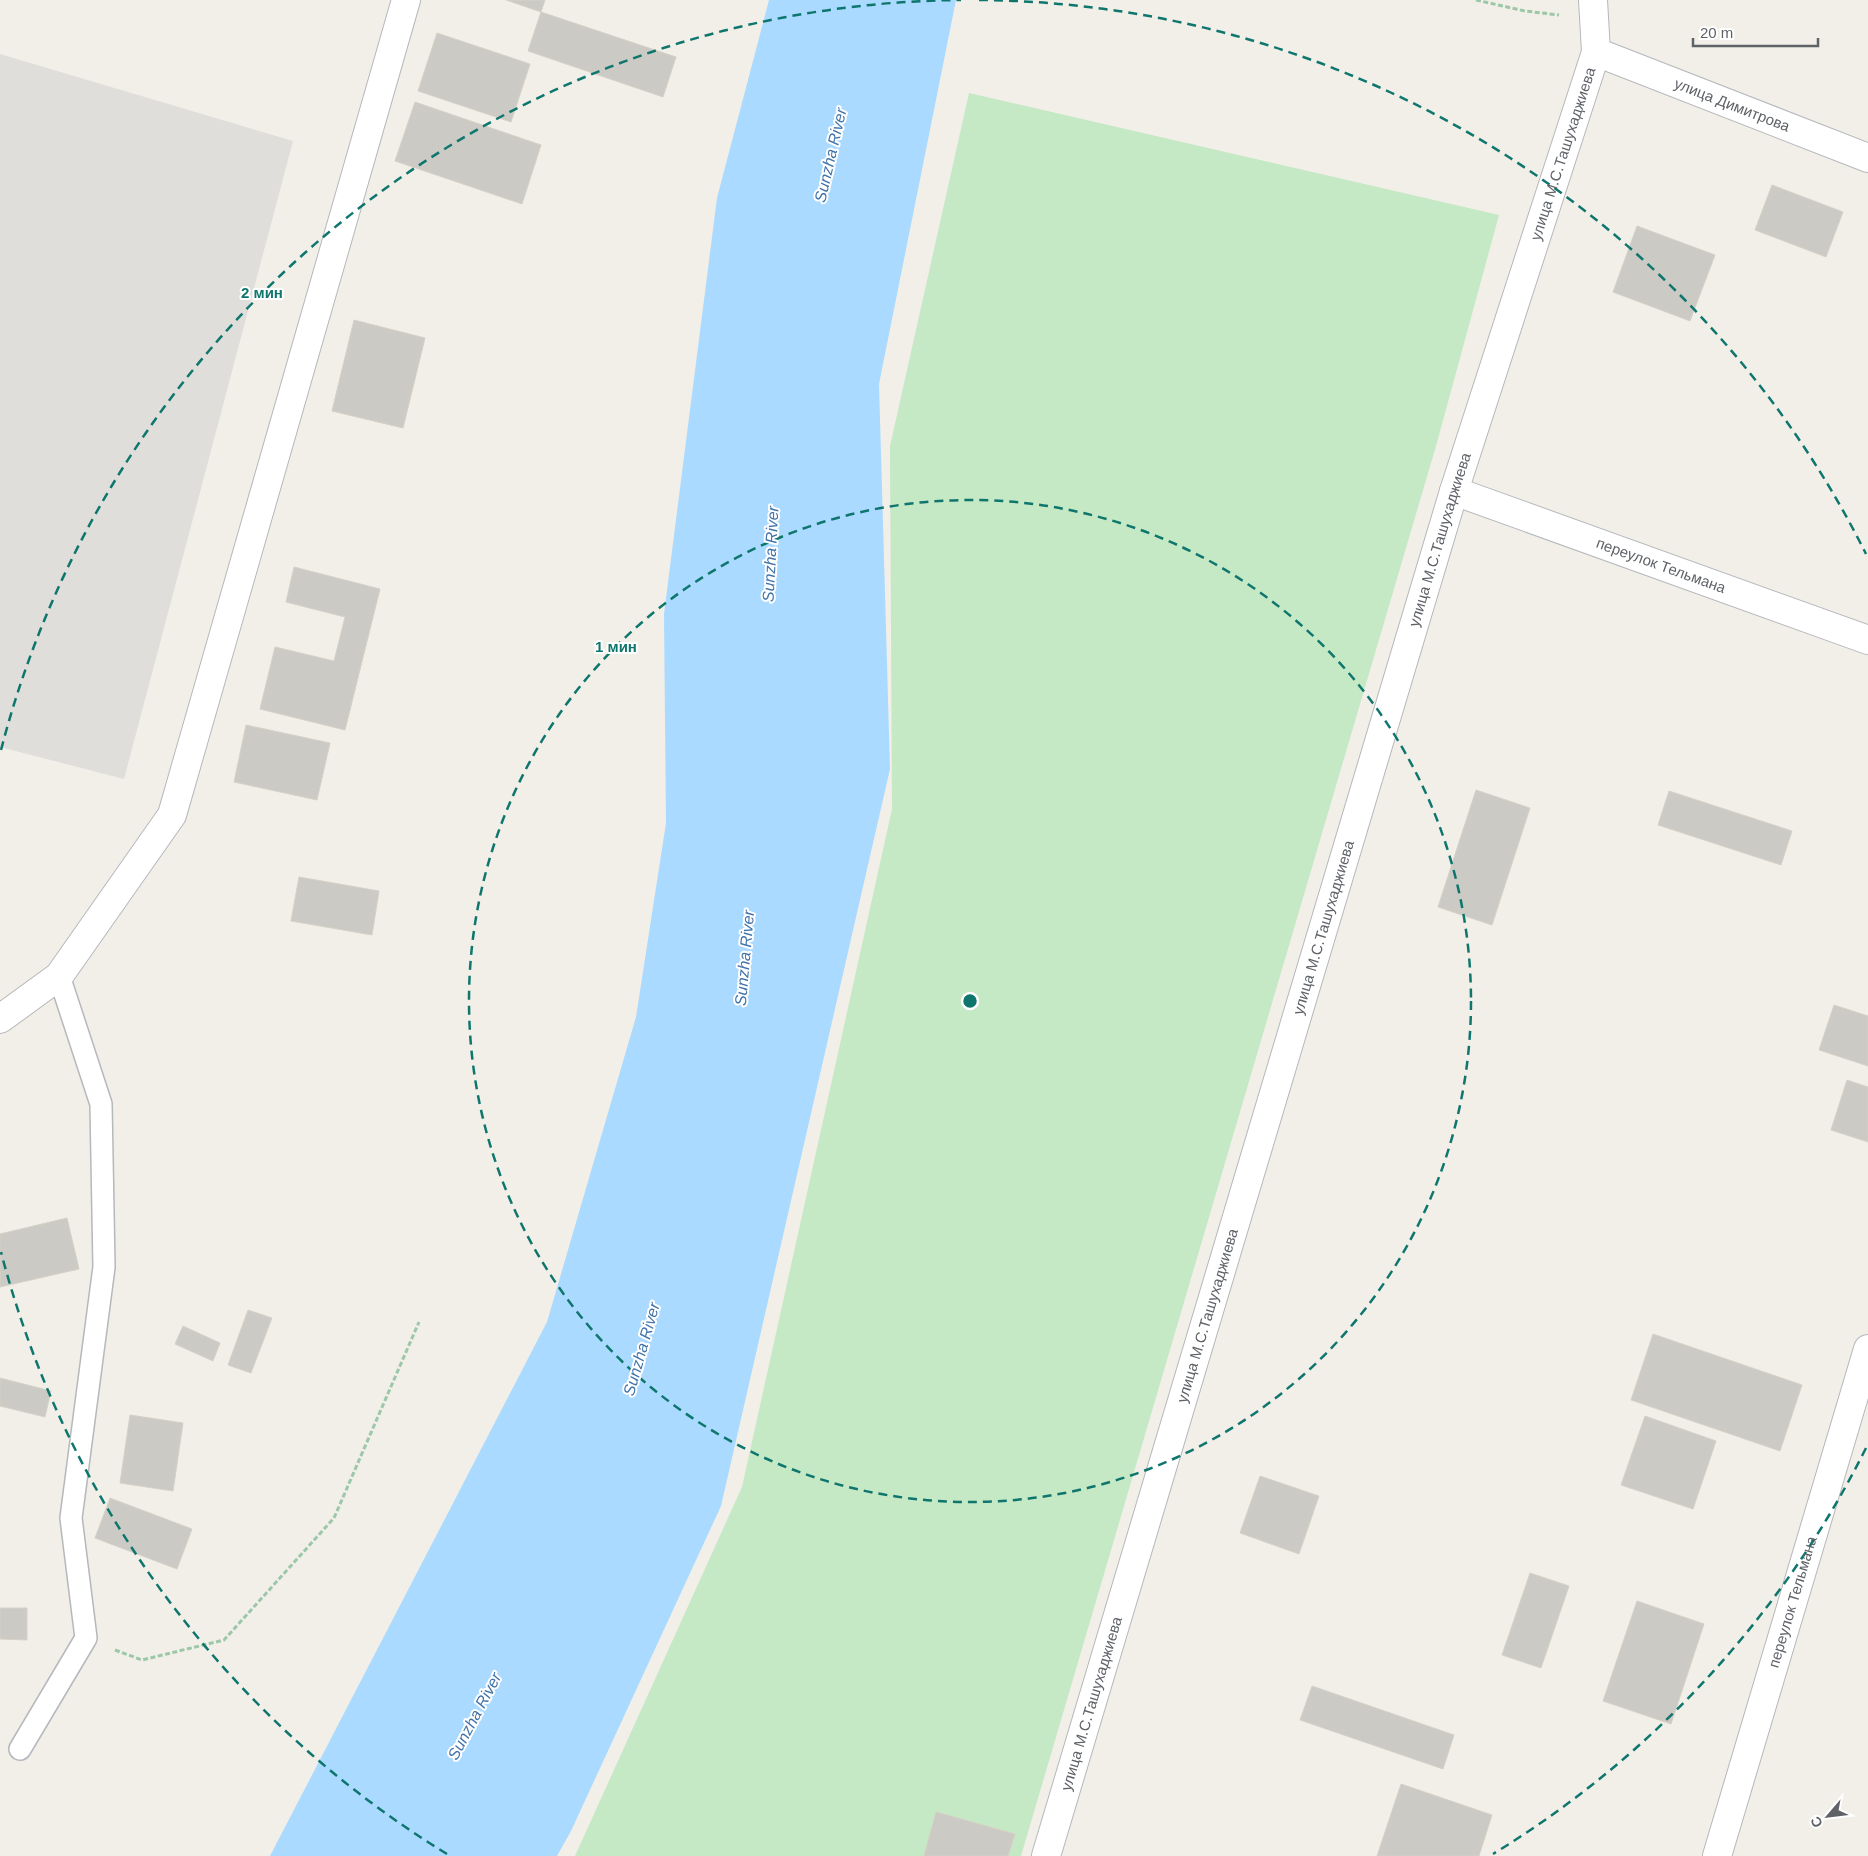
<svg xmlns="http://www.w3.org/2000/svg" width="1868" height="1856" viewBox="0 0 1868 1856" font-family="Helvetica,sans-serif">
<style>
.industrial{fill:#e0deda}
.green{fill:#c5e8c5}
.water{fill:#aadaff}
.building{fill:#cccac5;stroke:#d6d1c6}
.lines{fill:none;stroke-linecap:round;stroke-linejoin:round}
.lane-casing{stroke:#b5b8bc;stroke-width:24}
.street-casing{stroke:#b5b8bc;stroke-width:30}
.path{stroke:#9cc7a9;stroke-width:3;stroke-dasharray:5 2.5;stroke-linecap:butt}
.lane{stroke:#fff;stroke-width:21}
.street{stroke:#fff;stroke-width:28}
.ring{fill:none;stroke:#0f766e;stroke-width:2.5;stroke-dasharray:9 6}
.labels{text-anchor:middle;stroke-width:4;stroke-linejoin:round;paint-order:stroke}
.street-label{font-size:15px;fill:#5f6368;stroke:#fff}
.water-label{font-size:16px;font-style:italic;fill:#4174aa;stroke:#fff}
.centre{fill:#0f766e;stroke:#fff;stroke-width:2.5}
.ring-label{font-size:15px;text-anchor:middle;font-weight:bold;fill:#0f766e;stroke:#fff;stroke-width:4;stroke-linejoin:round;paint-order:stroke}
</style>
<rect width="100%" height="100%" fill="#f1efe8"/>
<path class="industrial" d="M0,54L293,141L124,779L0,747Z"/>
<path class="green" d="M969,93L1499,215L1436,446L1021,1856H575L742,1487L892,809L890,446Z"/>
<path class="water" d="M769,0H956L879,384L890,769L721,1506L571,1831L557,1856H270L547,1322L636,1017L666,823L664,614L717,198Z"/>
<g class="building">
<path d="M506,0H545L541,12Z"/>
<path d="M541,12L676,57L663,97L528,51Z"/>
<path d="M437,33L530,64L511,122L418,91Z"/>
<path d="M415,102L541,145L522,204L395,161Z"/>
<path d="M1772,185L1843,212L1826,257L1755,230Z"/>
<path d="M1637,226L1715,255L1690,321L1613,292Z"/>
<path d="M354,320L425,338L403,428L332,411Z"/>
<path d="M294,567L380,589L345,730L260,709L275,647L334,661L345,617L286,602Z"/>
<path d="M246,725L330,743L317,800L234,782Z"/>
<path d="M1476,790L1530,808L1492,925L1438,907Z"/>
<path d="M1669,791L1792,831L1781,865L1658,825Z"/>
<path d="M299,877L379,891L372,935L291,921Z"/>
<path d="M1834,1005L1868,1016V1066L1819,1050Z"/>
<path d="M1847,1080L1868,1087V1142L1831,1130Z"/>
<path d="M67,1218L79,1269L0,1287V1234Z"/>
<path d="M248,1310L272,1318L251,1373L228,1365Z"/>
<path d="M183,1326L220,1343L213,1361L175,1344Z"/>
<path d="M1653,1334L1802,1385L1780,1451L1631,1400Z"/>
<path d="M0,1378L51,1391L45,1417L0,1406Z"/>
<path d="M130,1415L183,1423L173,1491L120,1483Z"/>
<path d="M1645,1416L1716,1441L1693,1509L1621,1485Z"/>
<path d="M1260,1476L1319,1496L1299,1554L1240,1533Z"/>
<path d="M110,1498L192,1529L177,1569L95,1538Z"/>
<path d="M1530,1573L1569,1586L1541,1668L1502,1655Z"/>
<path d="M1637,1601L1704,1624L1671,1724L1603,1701Z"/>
<path d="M0,1608H27V1640L0,1639Z"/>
<path d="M1312,1686L1454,1735L1443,1769L1300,1720Z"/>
<path d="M1401,1784L1492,1815L1479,1856H1377Z"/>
<path d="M936,1812L1015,1834L1008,1856H924Z"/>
</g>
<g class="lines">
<g class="lane-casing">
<path id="lane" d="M20,1749L86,1638L71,1518L104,1267L101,1104L59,976"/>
</g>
<g class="street-casing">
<g id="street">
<path id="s1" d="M1596,52L1868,158"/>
<path id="s2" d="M1454,491L1868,640"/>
<path d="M0,1019L59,976L172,815L406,0"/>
<path id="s3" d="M1046,1856L1454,491L1596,52L1593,0"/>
<path id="s4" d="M1717,1856L1868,1349"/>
</g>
</g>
<g class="path">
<path d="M1476,0L1525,11L1559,15"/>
<path d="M115,1650L142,1660L224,1640L334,1518L419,1322"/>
</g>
<use href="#lane" class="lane"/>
<use href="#street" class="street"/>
</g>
<g class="ring">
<circle cx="970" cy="1001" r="501"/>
<path d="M1866 1448A1001 1001 0 0 1 1493 1854M447 1854A1001 1001 0 0 1 1 1252M1 750A1001 1001 0 0 1 961 0M979 0A1001 1001 0 0 1 1866 554"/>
</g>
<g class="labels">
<g class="street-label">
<text dy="5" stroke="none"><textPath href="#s1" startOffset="146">улица Димитрова</textPath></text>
<text dy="5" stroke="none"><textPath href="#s3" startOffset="1779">улица М.С.Ташухаджиева</textPath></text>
<text dy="5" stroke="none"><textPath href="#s3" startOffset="1374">улица М.С.Ташухаджиева</textPath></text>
<text dy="5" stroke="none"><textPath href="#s2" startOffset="220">переулок Тельмана</textPath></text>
<text dy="5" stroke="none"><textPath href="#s3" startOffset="969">улица М.С.Ташухаджиева</textPath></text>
<text dy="5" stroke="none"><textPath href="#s3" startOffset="564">улица М.С.Ташухаджиева</textPath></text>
<text dy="5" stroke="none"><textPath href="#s4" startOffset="265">переулок Тельмана</textPath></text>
<text dy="5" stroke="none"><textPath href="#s3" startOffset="159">улица М.С.Ташухаджиева</textPath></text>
</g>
<g class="water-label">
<text transform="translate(830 155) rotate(-77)" y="6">Sunzha River</text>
<text transform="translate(770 554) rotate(-87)" y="6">Sunzha River</text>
<text transform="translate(744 958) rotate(-85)" y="6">Sunzha River</text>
<text transform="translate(641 1349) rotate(-74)" y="6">Sunzha River</text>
<text transform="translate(474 1716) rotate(-62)" y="6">Sunzha River</text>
</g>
</g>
<circle cx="970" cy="1001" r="8" class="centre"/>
<g class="ring-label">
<text x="262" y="298">2 мин</text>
<text x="616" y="652">1 мин</text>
</g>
<g transform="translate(1828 1816) rotate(242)" stroke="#ffffff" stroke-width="4" paint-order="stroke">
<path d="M0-4L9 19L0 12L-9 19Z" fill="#5f6368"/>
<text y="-8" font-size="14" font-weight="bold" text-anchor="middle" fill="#5f6368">С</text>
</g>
<path d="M1693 38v8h125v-8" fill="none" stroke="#5f6368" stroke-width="2.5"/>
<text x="1700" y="38" font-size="15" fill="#5f6368" stroke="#ffffff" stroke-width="4" paint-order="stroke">20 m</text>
</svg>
